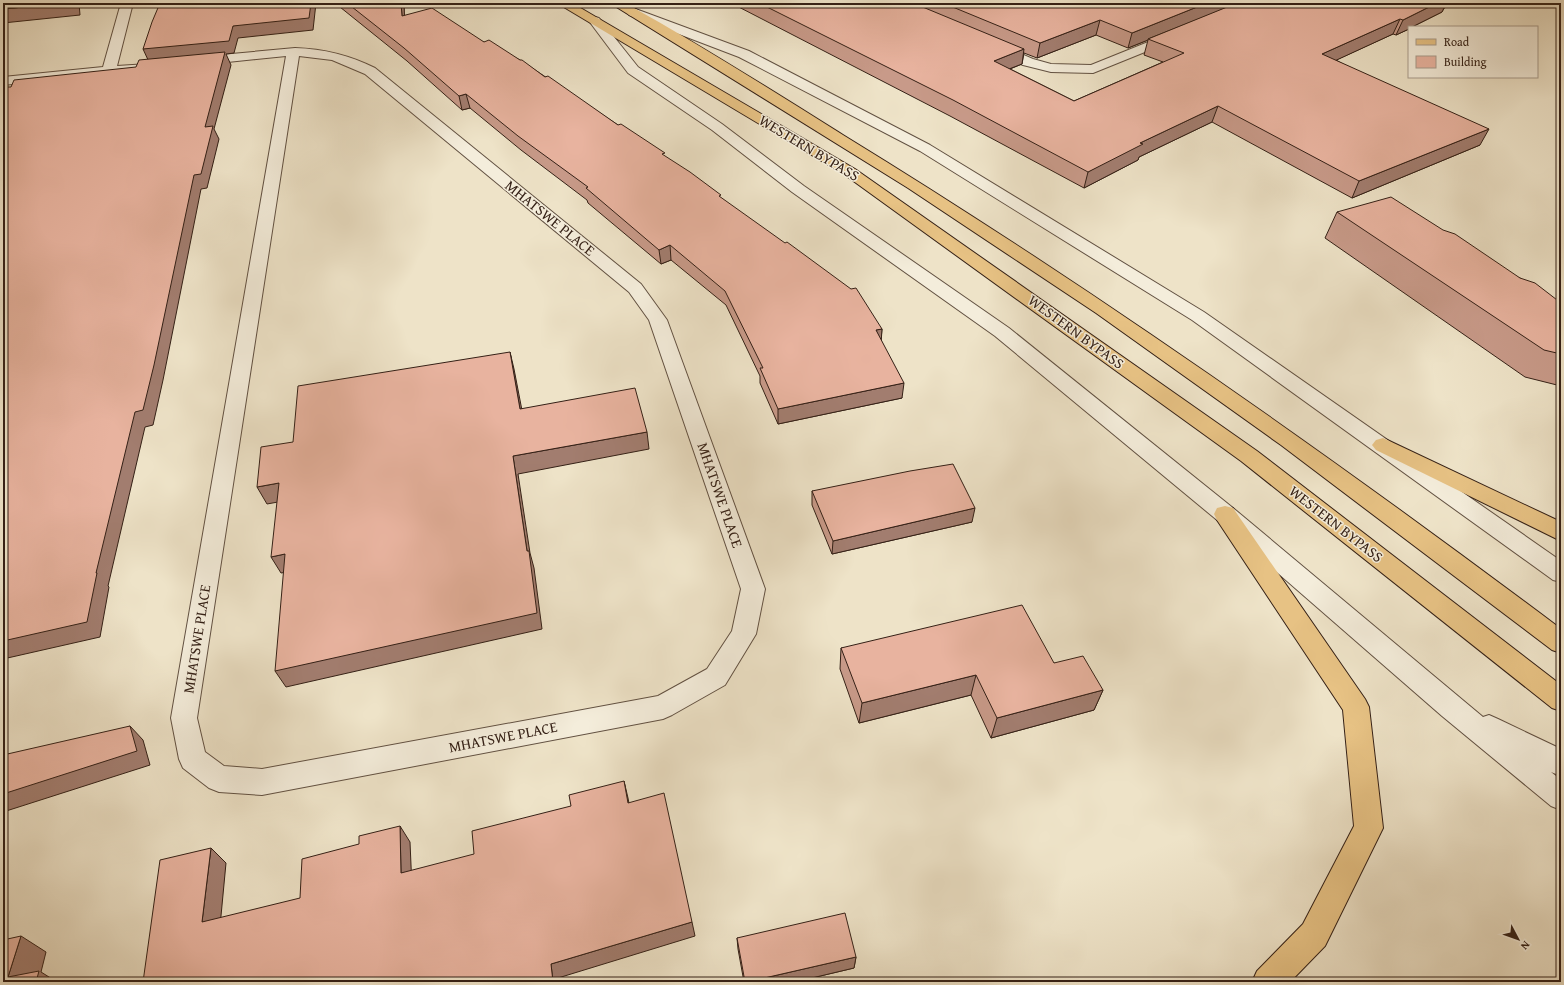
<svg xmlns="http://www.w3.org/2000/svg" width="1564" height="985" viewBox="0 0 1564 985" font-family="'Gentium Book Plus',serif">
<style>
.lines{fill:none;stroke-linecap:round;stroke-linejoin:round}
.minor-casing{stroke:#625142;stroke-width:2}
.major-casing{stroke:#342016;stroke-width:2}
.highway-casing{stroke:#342016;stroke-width:2}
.minor{fill:#f4eddb;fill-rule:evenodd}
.major{fill:#e7c284;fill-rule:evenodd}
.highway{fill:#e7c284;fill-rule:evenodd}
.wall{fill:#c89a89;stroke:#342016;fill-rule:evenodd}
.shaded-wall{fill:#a27d6f;stroke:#342016}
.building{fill:#e8b39f;stroke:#342016}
.labels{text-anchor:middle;stroke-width:3;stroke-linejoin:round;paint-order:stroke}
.street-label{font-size:15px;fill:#342016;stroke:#f4eddb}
</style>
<rect width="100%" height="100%" fill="#eee3c8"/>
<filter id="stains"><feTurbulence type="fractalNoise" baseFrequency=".005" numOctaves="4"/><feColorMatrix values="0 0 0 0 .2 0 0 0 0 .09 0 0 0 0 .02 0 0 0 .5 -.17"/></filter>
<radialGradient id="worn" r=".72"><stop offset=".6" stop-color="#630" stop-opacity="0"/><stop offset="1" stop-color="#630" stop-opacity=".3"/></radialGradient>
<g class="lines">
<g class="minor-casing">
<g id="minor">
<path d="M121,3H133L117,66L148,64L150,67L148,70L3,85V77L103,67Z"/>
<path d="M633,8L749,51L930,145L1204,312L1561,561V582L1553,580L1192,320L920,151L739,57L629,15L627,12L629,9Z"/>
<path d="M595,17L599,18L638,67L722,124L804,186L1009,328L1233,508L1483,717L1489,715L1498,719L1561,749V776L1551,772L1561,780V810L1551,806L1442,716L1217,520L995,336L792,192L712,130L628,73L589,21Z"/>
<path d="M1173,32L1177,33L1179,36L1177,39L1093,73L1051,72L1023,65L990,51L989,48L995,44L1000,45L1033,59L1051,64L1091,65Z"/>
<path d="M295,48C324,49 349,55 375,68L641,284L667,320L765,589L756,634L725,685L672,715L663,719L262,795L219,792L209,788L183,768L179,759L171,718L286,56L199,65L192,61L199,57ZM299,56L332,60L365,74L629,292L649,320L741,589L732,631L707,669L658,696L262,769L224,766L205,752L197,718Z"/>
</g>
</g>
<g class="major-casing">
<g id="major">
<path d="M1383,438L1561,522V541L1376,450L1372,445L1376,440Z"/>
<path d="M1225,506L1233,508L1365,699L1369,707L1383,828L1325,946L1290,982H1252L1257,971L1303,924L1354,826L1343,710L1217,520L1214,514L1217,508Z"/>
</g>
</g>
<g class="highway-casing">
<g id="highway">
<path d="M557,3H572L855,169L1257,451L1561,685V711L1552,708L1241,461L845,175Z"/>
<path d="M610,3H625C699,44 771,90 843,135C1091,287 1328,454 1561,629V653L1552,650L1281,445L1096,313L908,188Z"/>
</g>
</g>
<use href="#minor" class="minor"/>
<use href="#major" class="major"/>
<use href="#highway" class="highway"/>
</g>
<g class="wall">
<path d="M335,3H404V15L484,42L520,60L618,125L665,157L721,198L882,329L881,340L902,398L778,424L760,383V376L726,305L671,260L661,264L588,203L587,200L521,150L470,108L462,110L407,61Z"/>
<path d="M731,3H1455L1444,8L1442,12L1412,27H1409V29L1396,35L1393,34L1336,60L1480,145L1352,198L1212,122L1139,157L1138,160L1084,188L950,116ZM1096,35L1128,48L1148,40L1144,55L1163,62L1074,101L1010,69L1022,64L1024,53L1037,58Z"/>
<path d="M1337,212L1520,278L1561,303V386L1525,377L1325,238Z"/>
<path d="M812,491L972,522L832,554L812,505Z"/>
<path d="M841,648L1054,663L1103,690L1094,710L991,738L971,695L859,723L840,669Z"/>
<path d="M737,938L856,957L854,968L795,982H744L738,949Z"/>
</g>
<g class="shaded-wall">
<path d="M65,3H79L80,15L3,23V9Z"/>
<path d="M311,3H316L313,30L238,38L234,53L226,54L231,65L214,129L219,139L207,188L201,189L163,380L153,425L145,427L108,586L109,587L100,637L3,659V641L96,573L149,62L143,49L233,26Z"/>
<path d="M401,3H404L405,29L402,16Z"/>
<path d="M1207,3H1239L1148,39V40L1128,48L1132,33Z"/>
<path d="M1437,3H1455L1444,8L1442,12L1412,27H1409V29L1396,35L1403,20Z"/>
<path d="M1400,19L1393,34L1315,70L1322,54Z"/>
<path d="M1100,20L1096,35L1037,58L1040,43Z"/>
<path d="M1024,49L1022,64L991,76L994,61Z"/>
<path d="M466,94L470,108L462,110L459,96Z"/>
<path d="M1218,106L1212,122L1139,157L1138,160L1084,188L1088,172L1140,143Z"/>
<path d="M1489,129L1480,145L1352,198L1359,181Z"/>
<path d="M670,245L671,260L661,264L659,250Z"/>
<path d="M882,329L881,344L876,330Z"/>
<path d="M510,352L514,369L525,426L520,409Z"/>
<path d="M904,383L902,398L778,424V409Z"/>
<path d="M647,432L649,449L518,474L530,553L534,568L542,629L286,687L275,671L527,551L513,456Z"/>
<path d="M279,483L289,500L267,504L257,487Z"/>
<path d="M975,508L972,522L832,554L833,541Z"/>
<path d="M285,554L294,571L281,573L271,557Z"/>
<path d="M976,675L971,695L859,723L862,703Z"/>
<path d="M1103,690L1094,710L991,738L997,718Z"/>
<path d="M130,726L143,740L150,765L3,812V794Z"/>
<path d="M624,781L628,798L632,819L628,803Z"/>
<path d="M400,826L410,842L412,888L401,873Z"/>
<path d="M211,848L226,863L219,937L202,922Z"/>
<path d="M692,922L695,936L558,978L559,982H553L551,964Z"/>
<path d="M21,936L46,952L41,972L57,982H16L8,977Z"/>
<path d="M856,957L854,968L795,982H747Z"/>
</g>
<g class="building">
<path d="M3,3H65L3,9Z"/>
<path d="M160,3H311L309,18L233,26L229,41L143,49L152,22Z"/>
<path d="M347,3H401L402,16L432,8L484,42L489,40L520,60H522L545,77L548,76L618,125L621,124L665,153L662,154L690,172L721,195L719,196L785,243L787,242L851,289L856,288L882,329L876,330L904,383L778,409L760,368H763L725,291L670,245L659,250L586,188L588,187L518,136L466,94L459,96L404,48Z"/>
<path d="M759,3H913L1024,49L994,61L1074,101L1184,53L1148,39L1237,3H1437L1403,20L1400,19L1322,54L1489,129L1359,181L1218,106L1140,143L1143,144L1088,172L953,100Z"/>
<path d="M943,3H1207L1132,33L1100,20L1040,43Z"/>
<path d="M225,52L205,127L213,126L201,174L194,175L154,365L143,410L135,412L96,573H97L87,622L3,641V87H11L14,80L136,67L139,60Z"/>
<path d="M1391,197L1443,230L1455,234L1520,278L1535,283L1561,303V354L1544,350L1337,212Z"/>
<path d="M510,352L520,409L635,388L647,432L513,456L527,551H529L537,613L275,671L285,554L271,557L279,483L257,487L261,447L293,442L298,386Z"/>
<path d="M953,464L975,508L833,541L812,491L910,471Z"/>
<path d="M1022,605L1054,663L1083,656L1103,690L997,718L976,675L862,703L841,648Z"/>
<path d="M130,726L137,751L3,794V755Z"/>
<path d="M624,781L628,803L664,793L692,922L551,964L553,982H143L160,860L211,848L202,922L300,898L302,859L359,844V836L400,826L401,873L474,854L472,831L571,806L569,795Z"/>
<path d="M845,913L856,957L747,982H745L737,938Z"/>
<path d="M21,936L8,977L39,971L36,982H3V940Z"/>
</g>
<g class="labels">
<g class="street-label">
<text transform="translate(809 148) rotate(31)" y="5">WESTERN BYPASS</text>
<text transform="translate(550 218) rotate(39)" y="5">MHATSWE PLACE</text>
<text transform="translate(1076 332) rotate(36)" y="5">WESTERN BYPASS</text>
<text transform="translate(720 495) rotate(71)" y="5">MHATSWE PLACE</text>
<text transform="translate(1336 524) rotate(38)" y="5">WESTERN BYPASS</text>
<text transform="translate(197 639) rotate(-81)" y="5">MHATSWE PLACE</text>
<text transform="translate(503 737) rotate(-11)" y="5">MHATSWE PLACE</text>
</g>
</g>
<rect width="1564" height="985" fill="none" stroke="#eee3c8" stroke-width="16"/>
<rect x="4" y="4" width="1556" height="977" fill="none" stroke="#342016" stroke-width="2"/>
<rect x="8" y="8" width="1548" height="969" fill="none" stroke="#342016"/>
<rect x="1408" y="26" width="130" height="52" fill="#f4eddb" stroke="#a79b8c"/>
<rect x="1416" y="39" width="20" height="6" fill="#e7c284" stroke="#a79b8c"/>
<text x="1444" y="46" font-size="12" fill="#342016">Road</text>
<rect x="1416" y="56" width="20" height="12" fill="#e8b39f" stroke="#a79b8c"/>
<text x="1444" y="66" font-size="12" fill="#342016">Building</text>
<g transform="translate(1518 939) rotate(131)" stroke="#f4eddb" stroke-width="3" paint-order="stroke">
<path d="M0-3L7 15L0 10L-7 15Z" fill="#342016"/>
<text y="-6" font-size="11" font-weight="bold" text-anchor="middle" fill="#342016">N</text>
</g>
<rect width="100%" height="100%" filter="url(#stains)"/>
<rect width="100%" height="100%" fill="url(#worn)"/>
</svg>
